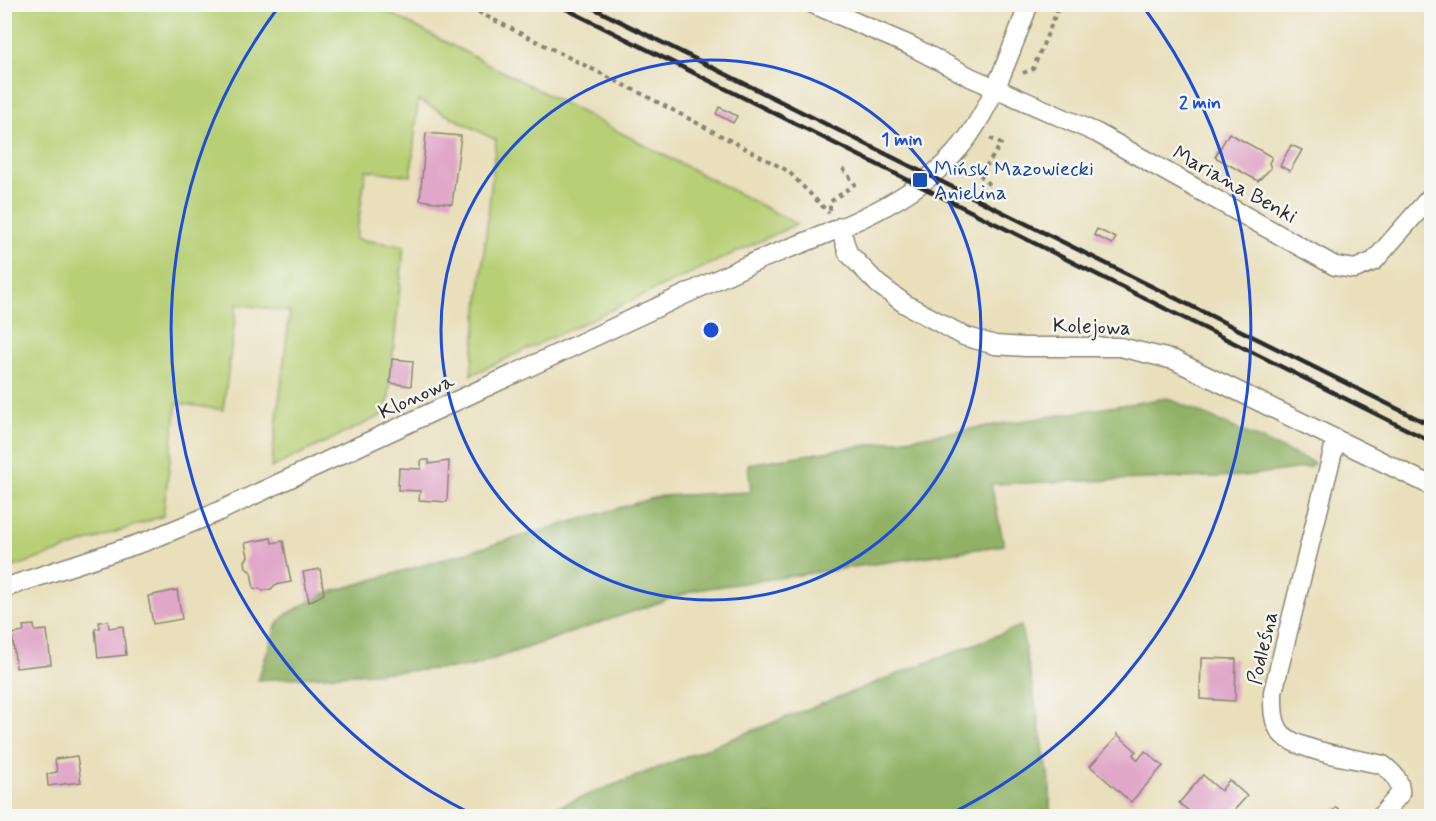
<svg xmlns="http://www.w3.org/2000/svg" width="1436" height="821" viewBox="0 0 1436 821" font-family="Mynerve,sans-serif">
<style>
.green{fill:#b7cf74;stroke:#717d50;stroke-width:1.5}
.forest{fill:#91b266;stroke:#5e6e48;stroke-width:1.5}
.building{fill:#e0a7c9}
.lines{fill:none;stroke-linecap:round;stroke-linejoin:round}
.street-casing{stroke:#8a8573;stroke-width:21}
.path{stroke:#8a8573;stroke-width:4;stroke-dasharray:4.5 4.5;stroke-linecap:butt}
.street{stroke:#fff;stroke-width:18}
.rail{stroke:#2b2b2b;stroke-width:4.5}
.ring{fill:none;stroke:#1d4ed8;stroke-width:3}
.transit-dot{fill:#1a4fb4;stroke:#f6f6f2;stroke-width:2}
.labels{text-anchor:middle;stroke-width:5;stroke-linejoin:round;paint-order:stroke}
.transit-label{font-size:21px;fill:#164399;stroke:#f6f6f2;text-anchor:start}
.street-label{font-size:21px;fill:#2b2b2b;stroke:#f6f6f2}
.centre{fill:#1d4ed8;stroke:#f6f6f2;stroke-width:3}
.ring-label{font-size:18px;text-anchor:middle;font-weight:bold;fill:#1d4ed8;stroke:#f6f6f2;stroke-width:5;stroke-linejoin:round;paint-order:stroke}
</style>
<rect width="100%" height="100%" fill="#f6f6f2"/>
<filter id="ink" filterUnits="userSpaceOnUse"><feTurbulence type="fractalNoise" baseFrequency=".0167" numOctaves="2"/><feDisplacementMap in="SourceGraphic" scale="12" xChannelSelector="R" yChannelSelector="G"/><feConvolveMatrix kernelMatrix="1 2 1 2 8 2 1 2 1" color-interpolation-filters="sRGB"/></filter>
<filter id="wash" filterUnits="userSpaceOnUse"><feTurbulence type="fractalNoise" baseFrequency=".008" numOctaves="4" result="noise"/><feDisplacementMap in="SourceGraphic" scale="24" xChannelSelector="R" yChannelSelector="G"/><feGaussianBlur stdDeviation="1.35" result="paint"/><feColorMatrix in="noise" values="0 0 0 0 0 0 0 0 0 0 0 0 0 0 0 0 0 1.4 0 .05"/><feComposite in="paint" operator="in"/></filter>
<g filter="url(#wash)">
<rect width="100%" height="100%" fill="#e9dfbb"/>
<path class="green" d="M4,5H374L797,224L471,375L496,140L418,100L411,176L366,170L356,239L404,246L387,413L271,468L290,312L237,304L223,410L177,403L163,516L5,570Z"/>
<g class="forest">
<path d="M1167,398L1314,463L1309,467L1243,476L991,484L1004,545L696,590L470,667L258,680L276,626L285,615L324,594L660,496L751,492L748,464Z"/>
<path d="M1021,626L1050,784V816H534Z"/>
</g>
<g id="blocks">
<g class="building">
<path d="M719,107L737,116L733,123L716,114Z"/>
<path d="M426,133L461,136L452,204L420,200Z"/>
<path d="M1229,133L1272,157L1269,163L1271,168L1258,181L1215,157Z"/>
<path d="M1291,145L1302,150L1290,171L1280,166Z"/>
<path d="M1097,229L1116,238L1112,244L1094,235Z"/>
<path d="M392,359L413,361L411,386L390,383Z"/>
<path d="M421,460H429V464L449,461L447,502L419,500L420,491L398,490L399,468L421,469Z"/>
<path d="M271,538L272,543L283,541L291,582L275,585L271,589L263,591L259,588L254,589L251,572L246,568L245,561L248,556L245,543Z"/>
<path d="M320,569L324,594L309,602L303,572Z"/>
<path d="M177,590L182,619L153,624L148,596Z"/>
<path d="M108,621L109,628L123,626L126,655L98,658L95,629L100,628L99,622Z"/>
<path d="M34,625L35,631L47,630L51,664L16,668L12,634L24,632L23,626Z"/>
<path d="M1201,658L1236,659L1235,701L1200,699Z"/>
<path d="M1117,734L1136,751L1133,755L1138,760L1145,751L1163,766L1131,802L1090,766L1117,737Z"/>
<path d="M77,756L81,782L48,786L47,774L57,772L55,759Z"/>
<path d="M1203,775L1221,791L1229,780L1247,796L1229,816H1195L1179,803Z"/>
<path d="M1336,807L1346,816H1328Z"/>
</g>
</g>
</g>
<g filter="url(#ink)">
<use href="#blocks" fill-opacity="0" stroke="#8a8573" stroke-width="1.5"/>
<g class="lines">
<g class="street-casing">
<g id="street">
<path d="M813,4L909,45L970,77L1097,133L1335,266L1355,269L1374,261L1432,195"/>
<path d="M840,227L848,253L878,284L905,304L964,336L995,345L1025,347H1120L1174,360L1432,486"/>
<path d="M1336,439L1273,692C1273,706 1272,721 1281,733C1296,751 1359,759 1383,765C1393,773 1401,780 1400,794L1381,816"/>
<path d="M4,588L147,541L213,514L759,260C832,231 920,204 968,137C996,97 1011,49 1029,4"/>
</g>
</g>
<g class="path">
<path d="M462,4L646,96L788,171L829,213"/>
<path d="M1023,73L1033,69L1060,4"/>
<path d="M990,138L1001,144L988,164L977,171L990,186"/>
<path d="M830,210V202L855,184L840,165"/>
</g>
<use href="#street" class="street"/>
<g class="rail">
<path d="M556,4L1432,442"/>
<path d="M585,4L1432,426"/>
</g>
</g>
</g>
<g class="ring">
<circle cx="711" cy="330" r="270"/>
<path d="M474 815A540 540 0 0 1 280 5M1142 5A540 540 0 0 1 948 815"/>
</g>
<rect class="transit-dot" x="912" y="172" width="16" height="16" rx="3"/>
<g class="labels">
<g class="transit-label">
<text x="934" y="175">Mińsk Mazowiecki<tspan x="934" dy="24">Anielina</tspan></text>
</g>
<g class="street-label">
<text transform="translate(1235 184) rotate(29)" y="7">Mariana Benki</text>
<text transform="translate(1092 326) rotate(2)" y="7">Kolejowa</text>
<text transform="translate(416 396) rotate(-25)" y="7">Klonowa</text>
<text transform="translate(1262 648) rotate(-77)" y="7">Podleśna</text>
</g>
</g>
<circle cx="711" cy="330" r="9" class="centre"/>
<g class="ring-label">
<text x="1200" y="108">2 min</text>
<text x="902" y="145">1 min</text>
</g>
<rect width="1436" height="821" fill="none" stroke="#f6f6f2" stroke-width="24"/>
</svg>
